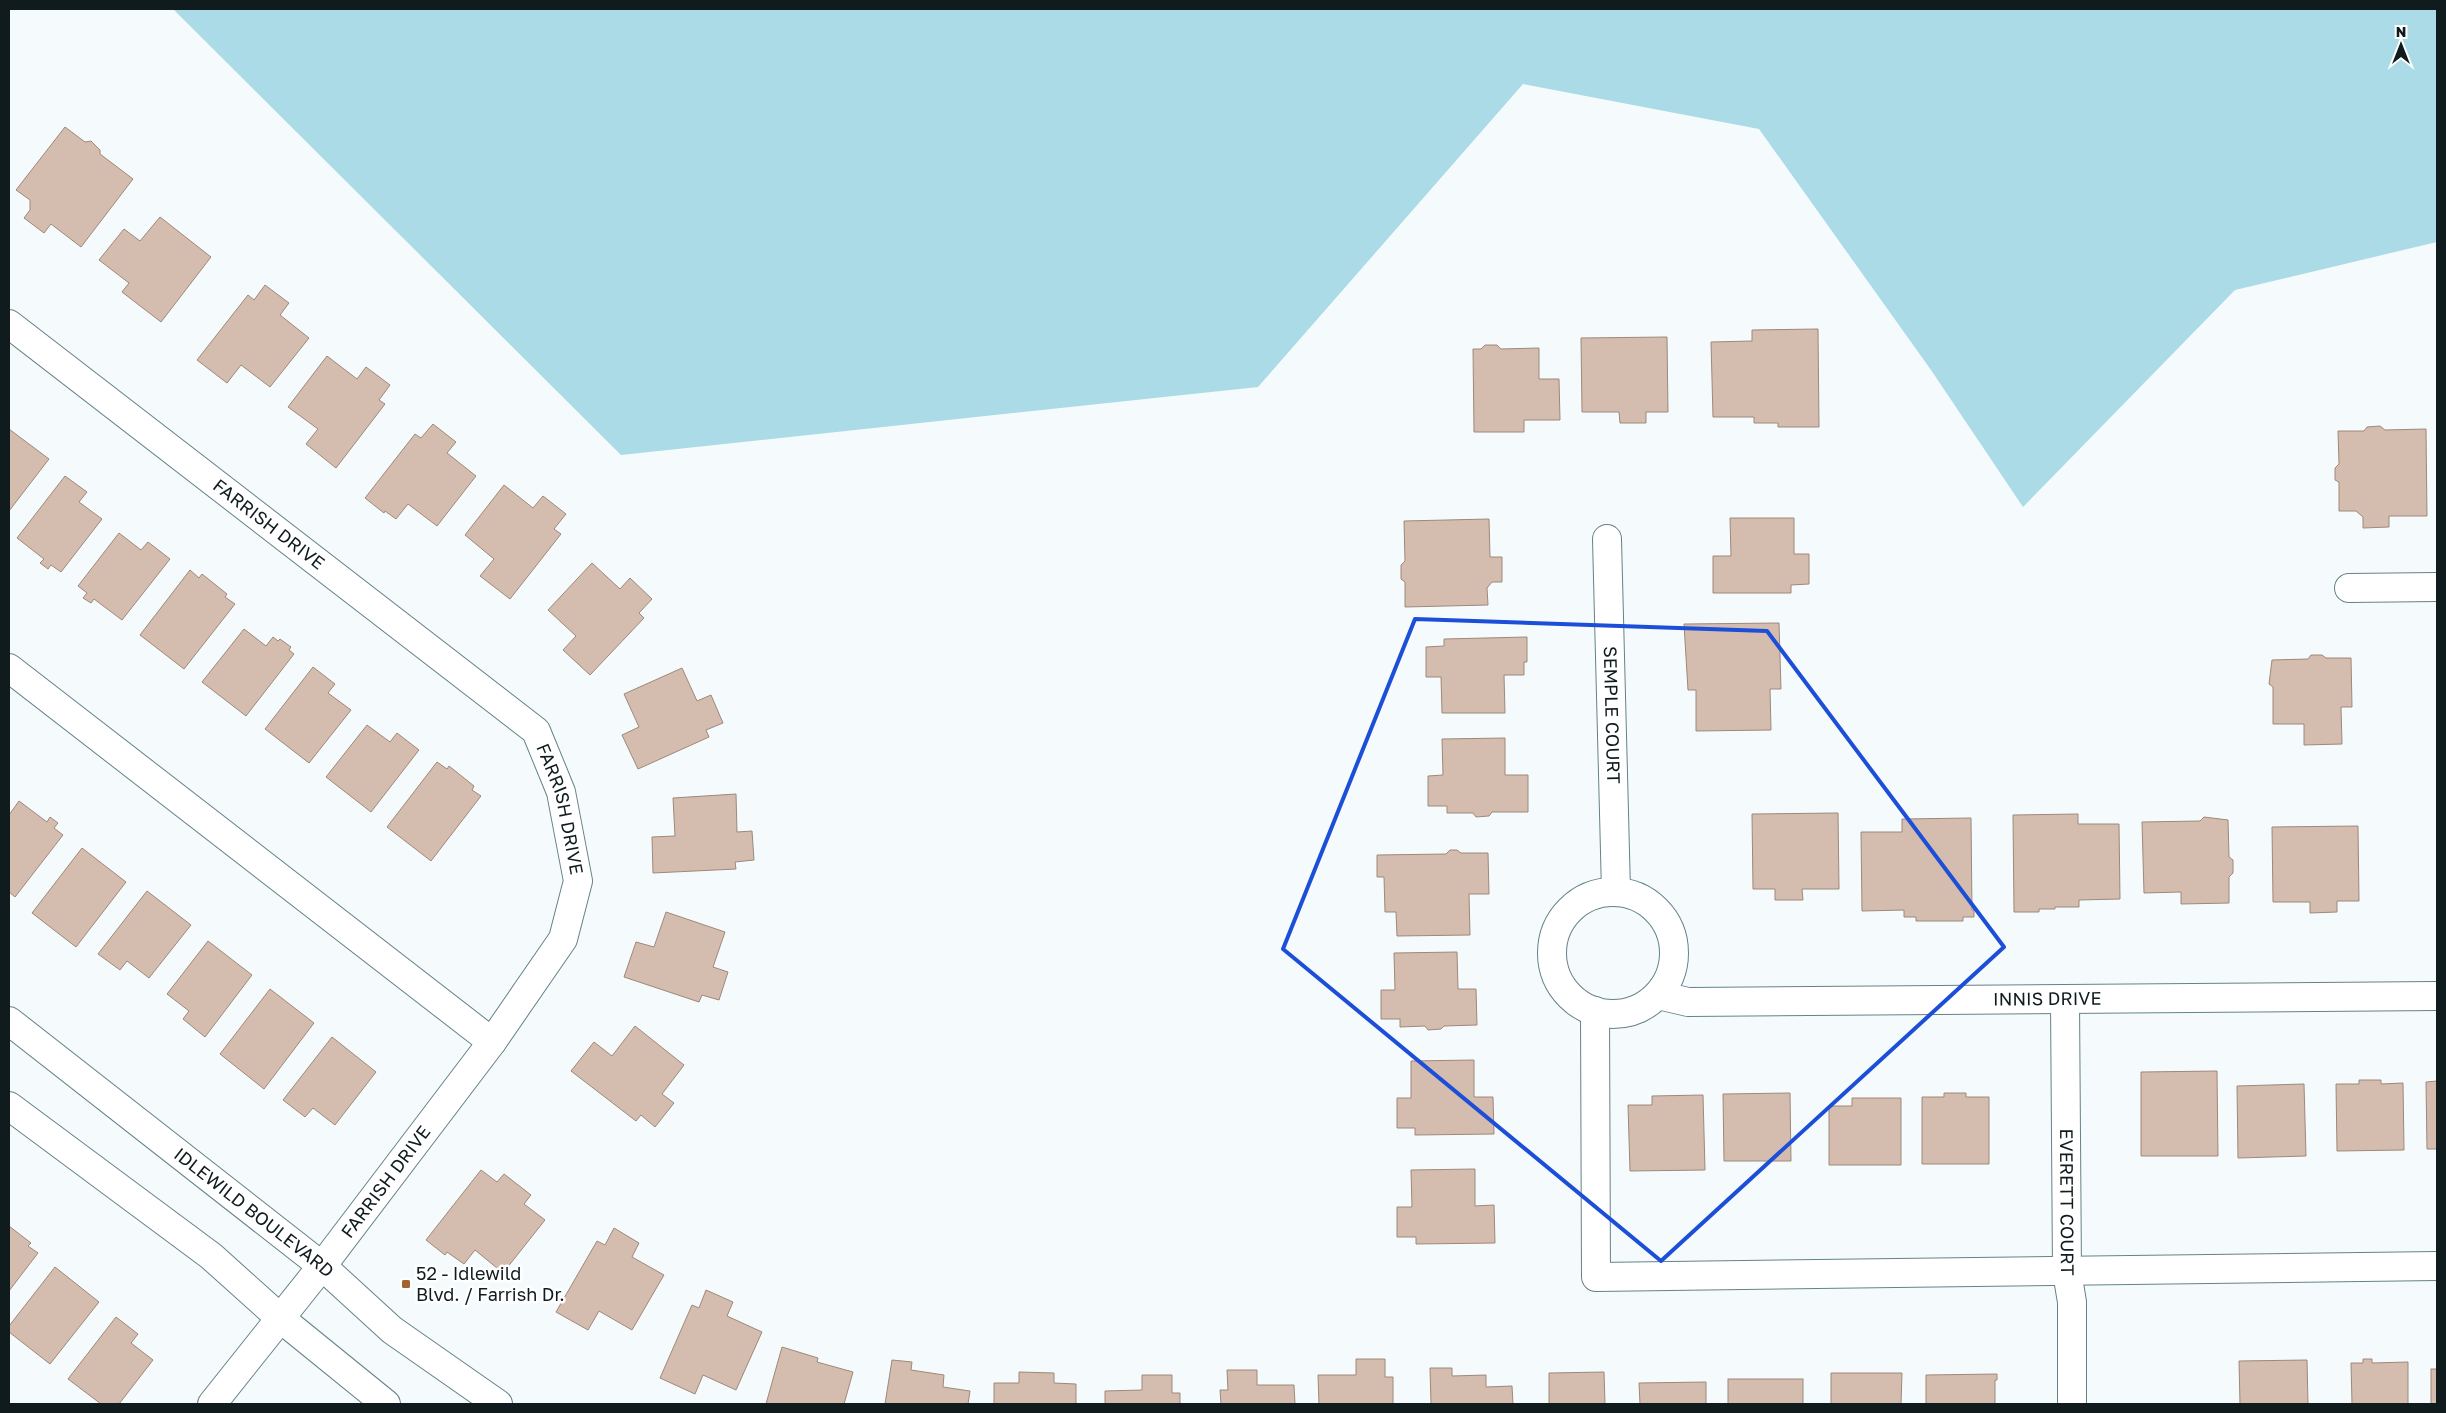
<svg xmlns="http://www.w3.org/2000/svg" width="2446" height="1413" viewBox="0 0 2446 1413" font-family="'Golos Text',sans-serif">
<style>
.green{fill:#aadbe6}
.building{fill:#d4bdae;stroke:#9e887a}
.lines{fill:none;stroke-linecap:round;stroke-linejoin:round}
.minor-casing{stroke:#658288;stroke-width:30}
.minor{stroke:#fff;stroke-width:28}
.marked{fill:none;stroke:#1d4ed8;stroke-width:4;stroke-linejoin:round}
.poi-dot{fill:#a5632f;stroke:#fff;stroke-width:2}
.labels{text-anchor:middle;stroke-width:5;stroke-linejoin:round;paint-order:stroke}
.street-label{font-size:18px;fill:#101b1e;stroke:#fff}
.poi-label{font-size:18px;fill:#101b1e;stroke:#fff;text-anchor:start}
</style>
<rect width="100%" height="100%" fill="#f5fbfc"/>
<path class="green" d="M173,9H2437V242L2235,290L2023,507L1931,370L1759,129L1523,84L1258,387L621,455Z"/>
<g class="building">
<path d="M65,127L85,142L91,141L100,150V154L133,179L81,247L51,224L44,233L24,218L30,210V200L16,190Z"/>
<path d="M160,217L211,257L161,322L122,292L129,283L99,260L124,229L140,241Z"/>
<path d="M265,285L289,303L280,315L309,338L270,387L241,365L227,383L197,360L248,295L254,300Z"/>
<path d="M1818,329L1819,427H1778V423H1754V417H1713L1711,342L1752,341V330Z"/>
<path d="M1667,337L1668,412H1646V423H1620L1619,412H1582L1581,338Z"/>
<path d="M1485,345H1497L1501,349L1539,348V379H1559L1560,420H1524V432H1474L1473,349H1481Z"/>
<path d="M327,356L357,379L366,367L390,385L379,400L385,404L336,468L306,444L318,429L288,407Z"/>
<path d="M433,424L456,442L447,453L476,476L437,526L408,504L396,519L385,511L384,513L365,498L415,434L421,438Z"/>
<path d="M2380,426L2385,430L2426,429L2427,516H2389V527L2363,528V517L2356,511H2339V482L2335,480V468L2339,464L2338,431H2364L2367,427Z"/>
<path d="M9,429L49,459L9,511Z"/>
<path d="M65,476L87,492L79,502L102,519L61,572L51,565L48,569L40,563L44,559L17,538Z"/>
<path d="M504,485L533,508L543,496L566,514L554,529L561,534L510,599L480,576L494,559L465,535Z"/>
<path d="M1730,518H1794V554H1809V584L1791,585V593H1713V556H1731Z"/>
<path d="M1489,519L1490,557H1502V582H1492L1487,588L1488,605L1405,607V582L1401,579V565L1405,561L1404,521Z"/>
<path d="M119,533L141,550L148,542L170,559L122,620L94,599L91,603L83,598L87,593L78,586Z"/>
<path d="M592,563L620,589L630,578L652,599L639,613L644,618L590,675L563,650L576,636L548,610Z"/>
<path d="M190,570L199,578L202,574L227,594L225,597L235,604L184,669L140,635Z"/>
<path d="M1779,623L1781,689H1770L1771,730L1696,731V690H1688L1684,624Z"/>
<path d="M244,629L266,646L273,637L278,641L280,639L291,647L289,650L294,654L246,716L202,682Z"/>
<path d="M1527,637V662H1524V675H1504L1505,713H1442L1441,677H1426V647L1444,646V639Z"/>
<path d="M2311,655H2322L2326,658H2351L2352,707H2341L2342,744L2304,745V724H2273V687L2269,684L2272,660L2308,659Z"/>
<path d="M313,667L335,684L328,693L351,710L309,763L265,729Z"/>
<path d="M682,668L697,701L711,695L723,723L706,730L709,737L638,769L622,735L639,727L624,694Z"/>
<path d="M367,725L390,742L397,733L419,750L371,812L326,777Z"/>
<path d="M1505,738V775H1528V812H1492L1489,816L1476,817L1473,813H1447V806H1428V776L1443,775L1442,739Z"/>
<path d="M437,762L447,769L449,766L474,786L472,790L481,796L431,861L387,827Z"/>
<path d="M736,794L737,832L752,831L754,860L735,862L736,869L653,873L652,837L675,836L673,798Z"/>
<path d="M19,801L47,822L50,817L58,823L54,828L63,835L15,897L9,892V815Z"/>
<path d="M1838,813L1839,889H1802L1803,900H1775V889H1753L1752,814Z"/>
<path d="M2078,814V824H2119L2120,899L2079,900V907H2055V909H2039V912H2014L2013,815Z"/>
<path d="M2204,817L2228,820L2229,857L2233,860V873L2229,877V903L2181,904V892L2144,893L2142,822L2200,821Z"/>
<path d="M1971,818L1972,910H1974V917H1963V921H1916V917H1904V910L1862,911L1861,832H1902V819Z"/>
<path d="M2358,826L2359,901H2337V912L2310,913V902H2273L2272,827Z"/>
<path d="M82,848L126,882L76,947L32,913Z"/>
<path d="M1450,850H1457L1461,853H1488L1489,894H1469L1470,935L1397,936L1396,912H1385L1384,877H1377V855L1446,854Z"/>
<path d="M147,891L191,925L149,978L127,961L120,970L98,954Z"/>
<path d="M666,912L725,932L713,967L728,972L719,1000L702,995L699,1002L624,977L636,942L654,947Z"/>
<path d="M208,941L252,975L205,1037L183,1019L189,1011L167,994Z"/>
<path d="M1457,952L1458,989H1476L1477,1025L1444,1026L1441,1029L1428,1030L1425,1026L1400,1027V1019H1381V990H1395L1394,953Z"/>
<path d="M270,989L314,1023L264,1089L220,1054Z"/>
<path d="M635,1026L684,1065L662,1094L674,1103L655,1127L641,1115L636,1121L571,1071L594,1042L612,1056Z"/>
<path d="M332,1037L376,1072L335,1125L313,1108L305,1117L283,1100Z"/>
<path d="M1474,1060V1097H1493L1494,1134L1415,1135V1128H1397V1098H1411V1061Z"/>
<path d="M2217,1071L2218,1156H2141V1072Z"/>
<path d="M2359,1080H2381V1084L2403,1083L2404,1150L2337,1151L2336,1084H2359Z"/>
<path d="M2437,1081V1149H2427L2426,1082Z"/>
<path d="M2304,1084L2306,1156L2238,1158L2237,1086Z"/>
<path d="M1790,1093L1791,1161H1724L1723,1094Z"/>
<path d="M1944,1093H1966V1097H1989V1164H1922V1097H1944Z"/>
<path d="M1703,1095L1705,1170L1630,1171L1628,1105H1652V1096Z"/>
<path d="M1852,1098H1901V1165H1829V1106H1852Z"/>
<path d="M1475,1169V1206L1494,1205L1495,1243L1416,1244V1237H1397V1207H1412L1411,1170Z"/>
<path d="M481,1170L497,1182L504,1174L531,1195L524,1204L545,1220L503,1273L475,1250L464,1264L447,1252L445,1255L426,1240Z"/>
<path d="M9,1226L31,1243L28,1246L38,1253L9,1291Z"/>
<path d="M614,1228L639,1243L632,1257L664,1275L632,1330L599,1311L588,1330L556,1312L597,1241L605,1245Z"/>
<path d="M55,1267L99,1302L50,1364L9,1332V1326Z"/>
<path d="M706,1290L733,1302L727,1316L762,1332L736,1390L703,1375L695,1394L660,1378L692,1305L699,1308Z"/>
<path d="M116,1317L138,1334L131,1343L153,1360L119,1404H101L68,1379Z"/>
<path d="M782,1347L818,1358L817,1362L853,1372L844,1404H766Z"/>
<path d="M1356,1359H1385V1377H1393V1404H1319L1318,1375H1356Z"/>
<path d="M2363,1359H2372V1363L2408,1362V1404H2352L2351,1363H2363Z"/>
<path d="M892,1360L912,1362L911,1370L944,1375L943,1387L970,1391L968,1404H885Z"/>
<path d="M2307,1360L2308,1404H2240L2239,1361Z"/>
<path d="M1430,1368H1452V1376L1486,1375V1387L1512,1386L1513,1404H1431Z"/>
<rect x="2431" y="1369" width="6" height="35"/>
<path d="M1227,1370H1257V1385H1294L1295,1404H1221L1220,1390H1228Z"/>
<path d="M1019,1372L1054,1373V1383L1076,1384V1404H994V1383H1019Z"/>
<path d="M1604,1372L1605,1404H1549V1373Z"/>
<path d="M1831,1373H1902L1901,1404H1831Z"/>
<path d="M1997,1374V1380H1995V1404H1926V1375Z"/>
<path d="M1142,1375H1172V1393H1180V1404H1105V1391L1142,1390Z"/>
<rect x="1728" y="1379" width="75" height="25"/>
<path d="M1706,1382V1404H1640L1639,1383Z"/>
</g>
<g class="lines">
<g class="minor-casing">
<g id="minor">
<path id="s1" d="M9,324L536,731L561,792L578,881L563,939L492,1042L322,1266L212,1404"/>
<path id="s2" d="M1607,539L1616,891"/>
<path d="M2349,588L2437,587"/>
<path d="M9,668L492,1042"/>
<circle cx="1613" cy="953" r="61"/>
<path id="s3" d="M1658,995L1688,1002L2437,996"/>
<path id="s4" d="M2065,1001L2067,1272L2072,1302V1404"/>
<path d="M1595,1011L1596,1277L2437,1266"/>
<path id="s5" d="M9,1021L322,1266L392,1330L498,1404"/>
<path d="M9,1106L211,1256L280,1318L386,1404"/>
</g>
</g>
<use href="#minor" class="minor"/>
</g>
<path class="marked" d="M1415,619L1767,631L2004,947L1661,1261L1283,949Z"/>
<rect class="poi-dot" x="401" y="1279" width="10" height="10" rx="2.5"/>
<g class="labels">
<g class="street-label">
<text dy="6" stroke="none"><textPath href="#s1" startOffset="328">FARRISH DRIVE</textPath></text>
<text dy="6" stroke="none"><textPath href="#s2" startOffset="176">SEMPLE COURT</textPath></text>
<text dy="6" stroke="none"><textPath href="#s1" startOffset="748">FARRISH DRIVE</textPath></text>
<text dy="6" stroke="none"><textPath href="#s3" startOffset="390">INNIS DRIVE</textPath></text>
<text transform="translate(386 1182) rotate(-53)" y="6">FARRISH DRIVE</text>
<text dy="6" stroke="none"><textPath href="#s4" startOffset="201">EVERETT COURT</textPath></text>
<text dy="6" stroke="none"><textPath href="#s5" startOffset="311">IDLEWILD BOULEVARD</textPath></text>
</g>
<g class="poi-label">
<text x="416" y="1280">52 - Idlewild<tspan x="416" dy="21">Blvd. / Farrish Dr.</tspan></text>
</g>
</g>
<rect width="2446" height="1413" fill="none" stroke="#101b1e" stroke-width="20"/>
<g transform="translate(2401 45)" stroke="#ffffff" stroke-width="4" paint-order="stroke">
<path d="M0-4L9 19L0 12L-9 19Z" fill="#101b1e"/>
<text y="-8" font-size="14" font-weight="bold" text-anchor="middle" fill="#101b1e">N</text>
</g>
</svg>
